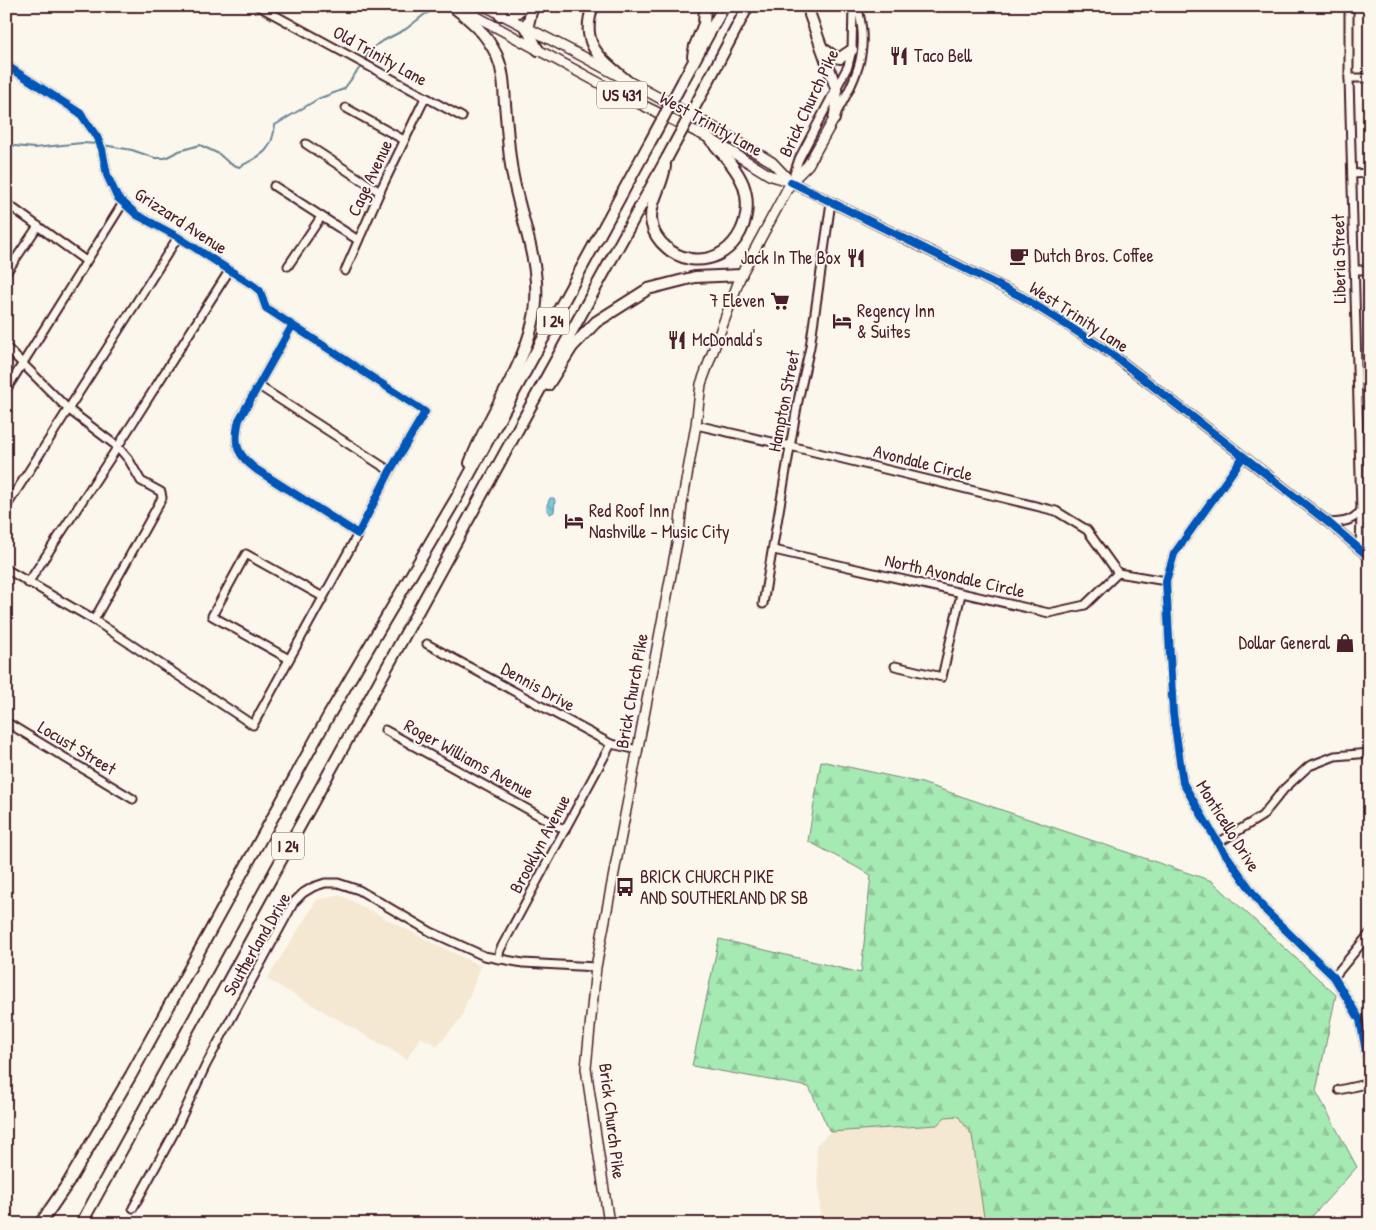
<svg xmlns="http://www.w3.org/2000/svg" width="1376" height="1230" viewBox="0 0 1376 1230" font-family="'Patrick Hand',sans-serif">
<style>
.built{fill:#f4e8d2}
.forest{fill:url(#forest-firs);stroke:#78846f}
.water{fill:url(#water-waves);stroke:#688495}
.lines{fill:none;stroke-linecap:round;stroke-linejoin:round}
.stream{stroke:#688495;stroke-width:2}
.minor-casing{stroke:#4a1f2b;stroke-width:11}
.major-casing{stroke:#4a1f2b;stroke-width:12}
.highway-casing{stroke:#4a1f2b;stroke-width:14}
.minor{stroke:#fbf7ec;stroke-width:7}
.major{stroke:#fbf7ec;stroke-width:9}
.highway{stroke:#fbf7ec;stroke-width:10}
.highway-bridge-casing{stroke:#4a1f2b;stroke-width:14;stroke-linecap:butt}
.highway-bridge{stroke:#fbf7ec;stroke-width:10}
.cycleway-casing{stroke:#fbf7ec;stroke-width:11}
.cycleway{stroke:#0057b8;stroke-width:8}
.labels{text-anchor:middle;stroke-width:4;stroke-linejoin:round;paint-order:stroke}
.shield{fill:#fbf7ec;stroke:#7f6065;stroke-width:1}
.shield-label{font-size:16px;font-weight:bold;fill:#4a1f2b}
.street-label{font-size:18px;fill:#4a1f2b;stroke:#fbf7ec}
.poi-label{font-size:18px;fill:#4a1f2b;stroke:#fbf7ec;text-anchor:start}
</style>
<defs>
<pattern id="forest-firs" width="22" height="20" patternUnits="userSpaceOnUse" patternTransform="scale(1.25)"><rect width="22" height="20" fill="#a5e9b3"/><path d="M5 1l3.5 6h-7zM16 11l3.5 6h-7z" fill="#90c79a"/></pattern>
<pattern id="water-waves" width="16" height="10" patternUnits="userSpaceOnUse" patternTransform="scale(1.25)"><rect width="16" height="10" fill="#7cc8db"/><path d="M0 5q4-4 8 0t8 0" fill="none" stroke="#6dabbc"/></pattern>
</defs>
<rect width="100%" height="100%" fill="#fbf7ec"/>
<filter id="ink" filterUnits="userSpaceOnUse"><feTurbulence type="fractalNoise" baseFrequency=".02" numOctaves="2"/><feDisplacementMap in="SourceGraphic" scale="10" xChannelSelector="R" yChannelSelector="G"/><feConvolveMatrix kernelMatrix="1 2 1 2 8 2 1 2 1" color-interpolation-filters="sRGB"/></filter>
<g filter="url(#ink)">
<g class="built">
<path d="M340,895L439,946L481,966L461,1018L438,1046L420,1037L407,1059L267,979L317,900Z"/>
<path d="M958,1116L972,1135L985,1224H821L816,1145L830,1132L937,1125L945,1117Z"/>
</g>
<path class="forest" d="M821,761L922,783L1212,881L1336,995L1316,1091L1357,1167L1305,1224H985L972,1135L958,1116L945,1117L937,1125L830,1132L809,1087L692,1066L719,939L861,973L871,875L808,841Z"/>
<path class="water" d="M550,498H554L555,501L554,512L550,514L547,511V505Z"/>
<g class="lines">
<g class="stream">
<path d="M364,61L370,50L379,43L406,29L425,14L435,10"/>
<path d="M6,145L34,148L82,143L98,144"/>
<path d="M103,145L132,150L155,158H165L179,151L200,145L219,154L229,163L239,167C262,155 272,152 275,125L318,99L344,89L361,66"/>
</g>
<g class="minor-casing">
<g id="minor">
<path d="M258,6L462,117"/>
<path d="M1349,6V78L1361,511L1360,550"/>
<path d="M6,65L80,113L97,137L102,149L107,175L117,197L137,215L178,237L254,286L260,291L266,308L425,412L390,471L358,534L257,470C237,455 233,445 239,420L292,326"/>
<path d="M1349,78H1370"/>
<path d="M346,108L404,140"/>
<path d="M837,112C858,76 870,48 857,6"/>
<path d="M306,144L380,192"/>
<path d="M1352,174L1370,173"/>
<path d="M792,180L799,159L848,66L852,50L853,6"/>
<path d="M274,186L358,240"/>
<path d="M6,203L86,261"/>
<path d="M288,266L321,217"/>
<path d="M1354,270H1370"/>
<path d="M345,271L382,187L425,98"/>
<path d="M6,273L38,226"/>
<path d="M6,347L68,409L118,447L129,460L141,481L161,492L162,498L94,620"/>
<path d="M259,386L390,471"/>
<path d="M6,390L123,203"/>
<path d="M696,425L790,446L1056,511L1087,530L1118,573"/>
<path d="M1243,457L1174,554L1166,581L1173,713L1183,783L1218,843L1264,909L1334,977L1360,1020L1370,1072"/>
<path d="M6,507L178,237"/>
<path d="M1329,523C1343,522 1351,522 1361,511"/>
<path d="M774,550L1049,613L1085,605L1118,573"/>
<path d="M6,569L94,620L253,725L358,534"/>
<path d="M1118,573L1166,581"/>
<path d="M28,583L113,454L229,271"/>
<path d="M763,604L798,401L810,347L831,202"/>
<path d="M427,644L611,744L638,750"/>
<path d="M289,659L212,616L246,554L323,597"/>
<path d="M895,666L942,677L961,594"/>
<path d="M6,722L133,799"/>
<path d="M385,730L565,830"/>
<path d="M1218,843L1262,816L1284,789L1309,766L1335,756L1370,753"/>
<path d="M498,959L500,950L611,744"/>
<path d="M1334,977L1370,933"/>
<path d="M1339,1090L1370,1083"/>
<path d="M133,1208L174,1133L206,1065L294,902L303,893L313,887L325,883H338L359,890L431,932L484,956L523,963L596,967"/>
</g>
</g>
<g class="major-casing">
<g id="major">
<path d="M485,6L580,55L713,127L772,162L791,182"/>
<path d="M459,7L614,91L709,138L769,175L791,182L1022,297L1070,327L1113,355L1329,523L1370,558"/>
<path d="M609,1224L586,1068L596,967L679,533L682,504L696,425L701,384L741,275L791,182L808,165L834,119"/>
</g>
</g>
<g class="highway-casing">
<g id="highway">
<path d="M452,6C472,21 486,33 497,56C504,72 504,88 505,104C507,125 508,145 511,165C518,217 546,268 533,322C521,373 488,415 470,463"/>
<path d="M534,6L531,12L527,29L538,50"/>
<path d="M593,6C579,44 600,58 627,81"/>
<path d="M809,6L810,15L836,88L837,103L834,119"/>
<path d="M500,15L516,13L525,6"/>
<path d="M822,48L835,57L840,58L852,50"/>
<path d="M693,56L695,46L704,24L705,6"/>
<path d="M683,81L724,6"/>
<path d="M702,93L748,6"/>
<path d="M665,166C663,186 647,205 652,225C654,234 660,242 666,247C673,254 681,257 690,259C731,265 757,221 743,184C736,167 721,152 709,138"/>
<path d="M548,385L572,347L596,322L648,289L695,277L741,275"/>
<path d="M40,1224L68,1183L131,1075L329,715L457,497L649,144"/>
<path d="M81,1224L667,158"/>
</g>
</g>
<use href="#minor" class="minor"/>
<use href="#major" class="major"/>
<use href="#highway" class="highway"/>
<g class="highway-bridge-casing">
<g id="highway-bridge">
<path d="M649,144L683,81"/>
<path d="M667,158L702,93"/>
</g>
</g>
<use href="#highway-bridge" class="highway-bridge"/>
<g class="cycleway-casing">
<g id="cycleway">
<path d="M6,65L80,113L97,137L102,149L107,175L117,197L137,215L178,237L254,286L260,291L266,308L425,412L390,471L358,534L257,470C237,455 233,445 239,420L292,326"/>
<path d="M791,182L1022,297L1070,327L1113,355L1329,523L1370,558"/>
<path d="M1243,457L1174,554L1166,581L1173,713L1183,783L1218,843L1264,909L1334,977L1360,1020L1370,1072"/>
</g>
</g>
<use href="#cycleway" class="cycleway"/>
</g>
</g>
<defs>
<g id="restaurant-bare" transform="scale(1.5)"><path d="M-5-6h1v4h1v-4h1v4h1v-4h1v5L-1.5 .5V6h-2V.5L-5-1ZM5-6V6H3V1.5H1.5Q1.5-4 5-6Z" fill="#4a1f2b" stroke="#fbf7ec" stroke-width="2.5" paint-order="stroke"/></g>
<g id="cafe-bare" transform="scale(1.5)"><path d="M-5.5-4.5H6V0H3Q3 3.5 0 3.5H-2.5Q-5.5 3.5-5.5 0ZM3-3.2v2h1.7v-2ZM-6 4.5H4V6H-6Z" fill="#4a1f2b" stroke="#fbf7ec" stroke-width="2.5" paint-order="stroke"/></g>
<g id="supermarket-bare" transform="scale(1.5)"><path d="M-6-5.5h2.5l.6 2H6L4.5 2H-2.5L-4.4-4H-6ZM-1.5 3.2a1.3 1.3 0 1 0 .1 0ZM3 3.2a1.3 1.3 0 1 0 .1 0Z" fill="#4a1f2b" stroke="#fbf7ec" stroke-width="2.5" paint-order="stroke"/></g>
<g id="hotel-bare" transform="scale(1.5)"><path d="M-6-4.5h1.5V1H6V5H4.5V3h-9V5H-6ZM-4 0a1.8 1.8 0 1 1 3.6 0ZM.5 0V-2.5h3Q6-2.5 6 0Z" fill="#4a1f2b" stroke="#fbf7ec" stroke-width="2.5" paint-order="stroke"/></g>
<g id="shop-bare" transform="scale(1.5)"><path d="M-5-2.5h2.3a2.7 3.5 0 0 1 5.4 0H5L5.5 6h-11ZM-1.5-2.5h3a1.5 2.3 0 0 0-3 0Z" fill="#4a1f2b" stroke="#fbf7ec" stroke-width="2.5" paint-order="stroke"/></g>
<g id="bus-bare" transform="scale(1.5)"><path d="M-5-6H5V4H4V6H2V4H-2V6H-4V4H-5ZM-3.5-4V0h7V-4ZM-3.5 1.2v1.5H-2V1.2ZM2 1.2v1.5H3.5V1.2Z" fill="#4a1f2b" stroke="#fbf7ec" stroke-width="2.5" paint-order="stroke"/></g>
</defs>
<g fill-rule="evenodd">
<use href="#restaurant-bare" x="899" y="56"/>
<use href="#cafe-bare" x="1019" y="256"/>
<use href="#restaurant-bare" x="856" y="258"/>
<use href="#supermarket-bare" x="780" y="301"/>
<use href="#hotel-bare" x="842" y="321"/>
<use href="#restaurant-bare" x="677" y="340"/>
<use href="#hotel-bare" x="574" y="521"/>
<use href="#shop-bare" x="1345" y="643"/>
<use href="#bus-bare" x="625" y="887"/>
</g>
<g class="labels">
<g class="shield">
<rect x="597" y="81.5" width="50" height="27" rx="4"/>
<rect x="537" y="307.5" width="32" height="27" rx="4"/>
<rect x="272" y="832.5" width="32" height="27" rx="4"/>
</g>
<g class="shield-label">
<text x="622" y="101">US 431</text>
<text x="553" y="327">I 24</text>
<text x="288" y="852">I 24</text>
</g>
<g class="street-label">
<text transform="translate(380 56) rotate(29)" y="6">Old Trinity Lane</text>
<text transform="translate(809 103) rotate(-65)" y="6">Brick Church Pike</text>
<text transform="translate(711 124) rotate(29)" y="6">West Trinity Lane</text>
<text transform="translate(370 178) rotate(-65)" y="6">Cage Avenue</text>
<text transform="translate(181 221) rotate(33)" y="6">Grizzard Avenue</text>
<text transform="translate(1339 259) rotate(-91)" y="6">Liberia Street</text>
<text transform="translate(1079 317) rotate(33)" y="6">West Trinity Lane</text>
<text transform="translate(784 401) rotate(-79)" y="6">Hampton Street</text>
<text transform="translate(923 463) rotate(14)" y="6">Avondale Circle</text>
<text transform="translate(955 576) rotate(13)" y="6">North Avondale Circle</text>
<text transform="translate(538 687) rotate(29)" y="6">Dennis Drive</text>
<text transform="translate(632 691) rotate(-80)" y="6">Brick Church Pike</text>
<text transform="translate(77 748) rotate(31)" y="6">Locust Street</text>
<text transform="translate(469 759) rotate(29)" y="6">Roger Williams Avenue</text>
<text transform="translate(1228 826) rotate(58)" y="6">Monticello Drive</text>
<text transform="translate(540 844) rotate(-62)" y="6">Brooklyn Avenue</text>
<text transform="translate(257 944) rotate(-60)" y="6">Southerland Drive</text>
<text transform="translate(612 1121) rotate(83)" y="6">Brick Church Pike</text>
</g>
<g class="poi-label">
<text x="914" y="62">Taco Bell</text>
<text x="1034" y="262">Dutch Bros. Coffee</text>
<text x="841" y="264" text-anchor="end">Jack In The Box</text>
<text x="765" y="307" text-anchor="end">7 Eleven</text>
<text x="857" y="317">Regency Inn<tspan x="857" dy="21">&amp; Suites</tspan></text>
<text x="692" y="346">McDonald's</text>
<text x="589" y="517">Red Roof Inn<tspan x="589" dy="21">Nashville - Music City</tspan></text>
<text x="1330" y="649" text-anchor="end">Dollar General</text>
<text x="640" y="883">BRICK CHURCH PIKE<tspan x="640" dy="21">AND SOUTHERLAND DR SB</tspan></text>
</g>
</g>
<rect width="1376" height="1230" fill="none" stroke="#fbf7ec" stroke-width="25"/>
<rect x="12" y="12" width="1351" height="1205" fill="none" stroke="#4a1f2b" stroke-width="2" filter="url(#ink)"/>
</svg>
